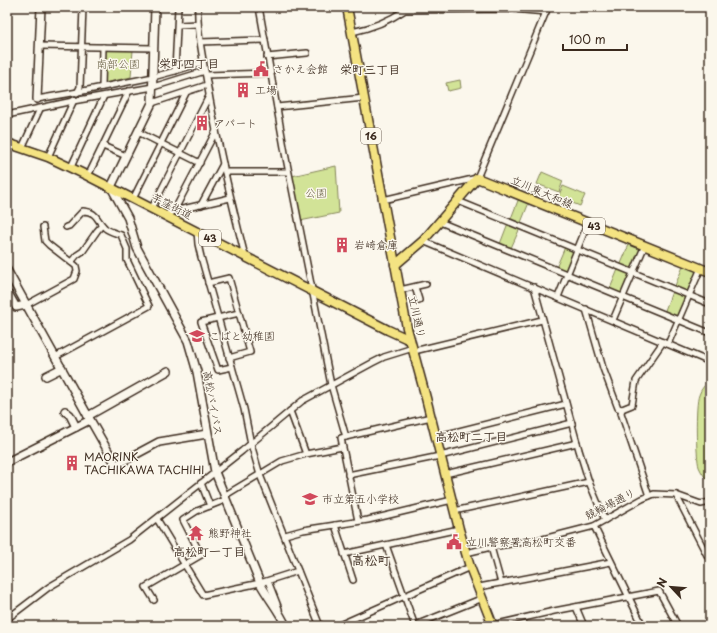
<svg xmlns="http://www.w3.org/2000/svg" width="717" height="633" viewBox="0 0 717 633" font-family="'Playpen Sans','Klee One',sans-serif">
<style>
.green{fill:#d2e397;stroke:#86865a}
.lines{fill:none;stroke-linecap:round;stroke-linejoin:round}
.street-casing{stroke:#3b2a1e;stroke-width:8}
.secondary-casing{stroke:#3b2a1e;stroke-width:10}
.primary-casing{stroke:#3b2a1e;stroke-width:11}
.street{stroke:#fbf7ec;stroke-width:5}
.secondary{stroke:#fbf7ec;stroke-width:7}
.primary{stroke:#f4e382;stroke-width:8}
.labels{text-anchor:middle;stroke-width:3;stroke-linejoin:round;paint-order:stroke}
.shield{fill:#fbf7ec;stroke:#75685c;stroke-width:1}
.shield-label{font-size:10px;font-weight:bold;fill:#3b2a1e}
.park-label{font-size:11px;fill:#61583c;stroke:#fbf7ec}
.poi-label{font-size:11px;fill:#3b2a1e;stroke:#fbf7ec;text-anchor:start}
.street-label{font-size:11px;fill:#3b2a1e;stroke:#fbf7ec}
.neighbourhood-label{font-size:12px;font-weight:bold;fill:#3b2a1e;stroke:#fbf7ec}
.quarter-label{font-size:13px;font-weight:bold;fill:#3b2a1e;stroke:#fbf7ec}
</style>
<rect width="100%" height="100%" fill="#fbf7ec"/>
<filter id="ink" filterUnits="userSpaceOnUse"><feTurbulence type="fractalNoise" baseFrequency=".025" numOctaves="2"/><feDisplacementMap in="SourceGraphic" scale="8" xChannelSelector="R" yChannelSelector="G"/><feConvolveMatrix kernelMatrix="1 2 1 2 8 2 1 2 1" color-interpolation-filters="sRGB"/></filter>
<g filter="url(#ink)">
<g class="green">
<path d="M105,50H133L131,77L104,83Z"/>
<path d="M460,80L461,88L448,91L446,83Z"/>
<path d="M336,166L339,213L300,221L292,176Z"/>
<path d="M542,172L563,181L559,192L537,184Z"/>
<path d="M563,186L585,195L580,206L558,197Z"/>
<path d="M519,198L528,202V205L520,225L510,221Z"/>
<path d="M508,223L520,228L511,248H510L500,244Z"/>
<path d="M631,240L644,245L633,272L620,266Z"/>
<path d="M565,247L576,252L567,272L556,268Z"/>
<path d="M685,262L700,268L688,294L674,288Z"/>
<path d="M619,267L632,272L623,296L609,291Z"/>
<path d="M673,289L688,295L678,319L664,313Z"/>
<path d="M710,381V482C705,478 701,472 699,467C696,457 695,405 699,395C701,389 705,384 710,381Z"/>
</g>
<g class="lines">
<g class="street-casing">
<g id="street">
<path d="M198,7C197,30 202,54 206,77C216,137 230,197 245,256"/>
<path d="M259,7L285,153L331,385L346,437"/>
<path d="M178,25L198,24"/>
<path d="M352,32C371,28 389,21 405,10L512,9L546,12"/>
<path d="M200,42L265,40"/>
<path d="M39,46L154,48"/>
<path d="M267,57L307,53"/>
<path d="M175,71L178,7"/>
<path d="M206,75L270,73"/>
<path d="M102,87L103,47"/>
<path d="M77,93L80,87L83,7"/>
<path d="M37,99L78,92L153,77L175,71L203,62"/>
<path d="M152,103L207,85"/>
<path d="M277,107L364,98"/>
<path d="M7,115L73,101L153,87L205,71"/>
<path d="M138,132L200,163"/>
<path d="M103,146L126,156"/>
<path d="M22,148L40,109"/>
<path d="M48,157L74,100"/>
<path d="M71,167L104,96"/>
<path d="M225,172H288"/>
<path d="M88,176L129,91"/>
<path d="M133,199L186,93"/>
<path d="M383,200L477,178L548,7"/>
<path d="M458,201L710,304"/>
<path d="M201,205L223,164"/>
<path d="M152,208L209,96"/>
<path d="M174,211L216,131"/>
<path d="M165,215L174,211L230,198"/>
<path d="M440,222L710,333"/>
<path d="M197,231L198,244L201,257L244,409L251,444L260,475L320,626"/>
<path d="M423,241L710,362"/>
<path d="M71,262L77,255L83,251L97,231L102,225"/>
<path d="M208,283L229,278L250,352L229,358"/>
<path d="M415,287L419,300"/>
<path d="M534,287L579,450L589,482L605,520"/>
<path d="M400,290L426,284"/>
<path d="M558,297L588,223"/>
<path d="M26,305L74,279L77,271L76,266L49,245L45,241L43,227"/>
<path d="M586,309L603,368L618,408L622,409L632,405L636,381L663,342"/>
<path d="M613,320L645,245"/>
<path d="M668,344L701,268"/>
<path d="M414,351L542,320"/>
<path d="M55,357L149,306L127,260V249L121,235C116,233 110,232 105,228C96,220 98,212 83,211L69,226L66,227"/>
<path d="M232,367L218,370L201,322L239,313"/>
<path d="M622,409L621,413L649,496"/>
<path d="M290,411L306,454"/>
<path d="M435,437L566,404"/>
<path d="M445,474L577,443"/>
<path d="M348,475L440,456L572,423"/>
<path d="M201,483L210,506"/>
<path d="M676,495L710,561"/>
<path d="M224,496L282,461L306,454L342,447"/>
<path d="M454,511L589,482"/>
<path d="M157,519L203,595L260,583L298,571"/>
<path d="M358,521L341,438L431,417"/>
<path d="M335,525L353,580"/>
<path d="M594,526L643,626"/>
<path d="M285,535L303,530L368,520L452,500"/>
<path d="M386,545L415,626"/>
<path d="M491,547L501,583"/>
<path d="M466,553L491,547L543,539L594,526L642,499L654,494L676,495L701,504L710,502"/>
<path d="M344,554L459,529"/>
<path d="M268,581L279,609"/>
<path d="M479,587L611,562"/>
<path d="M154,600L146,587L201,555L183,520L197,511L225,500"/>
<path d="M576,607L584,626"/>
<path d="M7,619L49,587L129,540L242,451L302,401L372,363L384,357L413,348"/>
<path d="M493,625L554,611L659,591L678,626"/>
<path d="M337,626L470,567"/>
<path d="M413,626L483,598"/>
</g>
</g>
<g class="secondary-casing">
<g id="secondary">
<path d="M155,7L152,103L111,187L128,218L137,248L188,341L197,372L215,472L260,583C268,598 279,610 286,626"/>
<path d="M37,99L41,7"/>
<path d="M7,270L88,416L168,371"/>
<path d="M7,296L9,295L16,307L26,305"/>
<path d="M46,376L62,368"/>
<path d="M65,411L70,415L76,427"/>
<path d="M88,416L116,465L159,442L207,434"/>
<path d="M7,462L90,420"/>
</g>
</g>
<g class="primary-casing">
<g id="primary">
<path d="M347,7L407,328L426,398L459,529L470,567L493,626"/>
<path d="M7,143L48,157L88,176L388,330L410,340"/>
<path d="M395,265L423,241L477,178L710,272"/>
</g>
</g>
<use href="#street" class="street"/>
<use href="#secondary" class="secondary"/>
<use href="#primary" class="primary"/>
</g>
</g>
<defs>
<g id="civic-bare" transform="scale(1.2)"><path d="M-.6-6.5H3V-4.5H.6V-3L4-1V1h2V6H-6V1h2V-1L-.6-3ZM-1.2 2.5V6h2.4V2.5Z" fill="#d1495b" stroke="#fbf7ec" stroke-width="2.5" paint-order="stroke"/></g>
<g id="building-bare" transform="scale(1.2)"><path d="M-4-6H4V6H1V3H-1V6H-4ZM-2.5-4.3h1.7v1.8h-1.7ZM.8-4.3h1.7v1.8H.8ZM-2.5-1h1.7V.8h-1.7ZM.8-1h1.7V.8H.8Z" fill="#d1495b" stroke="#fbf7ec" stroke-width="2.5" paint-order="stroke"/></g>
<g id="school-bare" transform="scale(1.2)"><path d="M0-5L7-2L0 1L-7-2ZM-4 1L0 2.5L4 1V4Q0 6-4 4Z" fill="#d1495b" stroke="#fbf7ec" stroke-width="2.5" paint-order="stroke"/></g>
<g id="temple-bare" transform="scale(1.2)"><path d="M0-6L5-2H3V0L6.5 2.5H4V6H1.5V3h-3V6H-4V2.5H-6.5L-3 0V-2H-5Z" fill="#d1495b" stroke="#fbf7ec" stroke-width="2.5" paint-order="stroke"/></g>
</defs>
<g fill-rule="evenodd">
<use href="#civic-bare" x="261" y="69"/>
<use href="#building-bare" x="243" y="90"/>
<use href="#building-bare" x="202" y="123"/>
<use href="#building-bare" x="342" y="245"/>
<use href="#school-bare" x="197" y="336"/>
<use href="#building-bare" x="72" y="463"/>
<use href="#school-bare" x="310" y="499"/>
<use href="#temple-bare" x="196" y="533"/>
<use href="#civic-bare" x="454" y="542"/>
</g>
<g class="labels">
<g class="shield">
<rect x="361" y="128" width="20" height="16" rx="3"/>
<rect x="583" y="218" width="22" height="16" rx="3"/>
<rect x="199" y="230" width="22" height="16" rx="3"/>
</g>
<g class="shield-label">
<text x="371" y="140">16</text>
<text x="594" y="230">43</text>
<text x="210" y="242">43</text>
</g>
<g class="park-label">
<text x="118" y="68">南部公園</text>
<text x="316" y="197">公園</text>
</g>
<g class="poi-label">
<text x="273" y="73">さかえ会館</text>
<text x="255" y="94">工場</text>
<text x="214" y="127">アパート</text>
<text x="354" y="249">岩崎倉庫</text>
<text x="209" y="340">こばと幼稚園</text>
<text x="84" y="461">MAORINK<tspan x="84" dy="13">TACHIKAWA TACHIHI</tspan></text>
<text x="322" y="503">市立第五小学校</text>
<text x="208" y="537">熊野神社</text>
<text x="466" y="546">立川警察署高松町交番</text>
</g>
<g class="street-label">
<text transform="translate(542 192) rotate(23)" y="4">立川東大和線</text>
<text transform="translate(172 206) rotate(27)" y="4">芋窪街道</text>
<text transform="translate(417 317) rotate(77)" y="4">立川通り</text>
<text transform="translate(213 403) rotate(80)" y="4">高松バイパス</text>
<text transform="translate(610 504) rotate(-27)" y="4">競輪場通り</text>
</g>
<g class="neighbourhood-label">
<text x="189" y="68">栄町四丁目</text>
<text x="370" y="74">栄町三丁目</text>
<text x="471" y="441">高松町二丁目</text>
<text x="209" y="556">高松町一丁目</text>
</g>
<g class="quarter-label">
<text x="371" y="565">高松町</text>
</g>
</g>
<rect width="717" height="633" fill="none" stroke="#fbf7ec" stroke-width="24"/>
<rect x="12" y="12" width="693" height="609" fill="none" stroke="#3b2a1e" stroke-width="1.5" filter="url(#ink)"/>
<g transform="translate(671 587) rotate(296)" stroke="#fbf7ec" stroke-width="3" paint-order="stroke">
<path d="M0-3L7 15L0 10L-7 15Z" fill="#3b2a1e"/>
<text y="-6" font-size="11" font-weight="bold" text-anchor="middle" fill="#3b2a1e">N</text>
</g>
<path d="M563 44v6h64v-6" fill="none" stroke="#3b2a1e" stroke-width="2"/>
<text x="569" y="44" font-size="12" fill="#3b2a1e" stroke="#fbf7ec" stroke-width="3" paint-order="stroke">100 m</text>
</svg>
